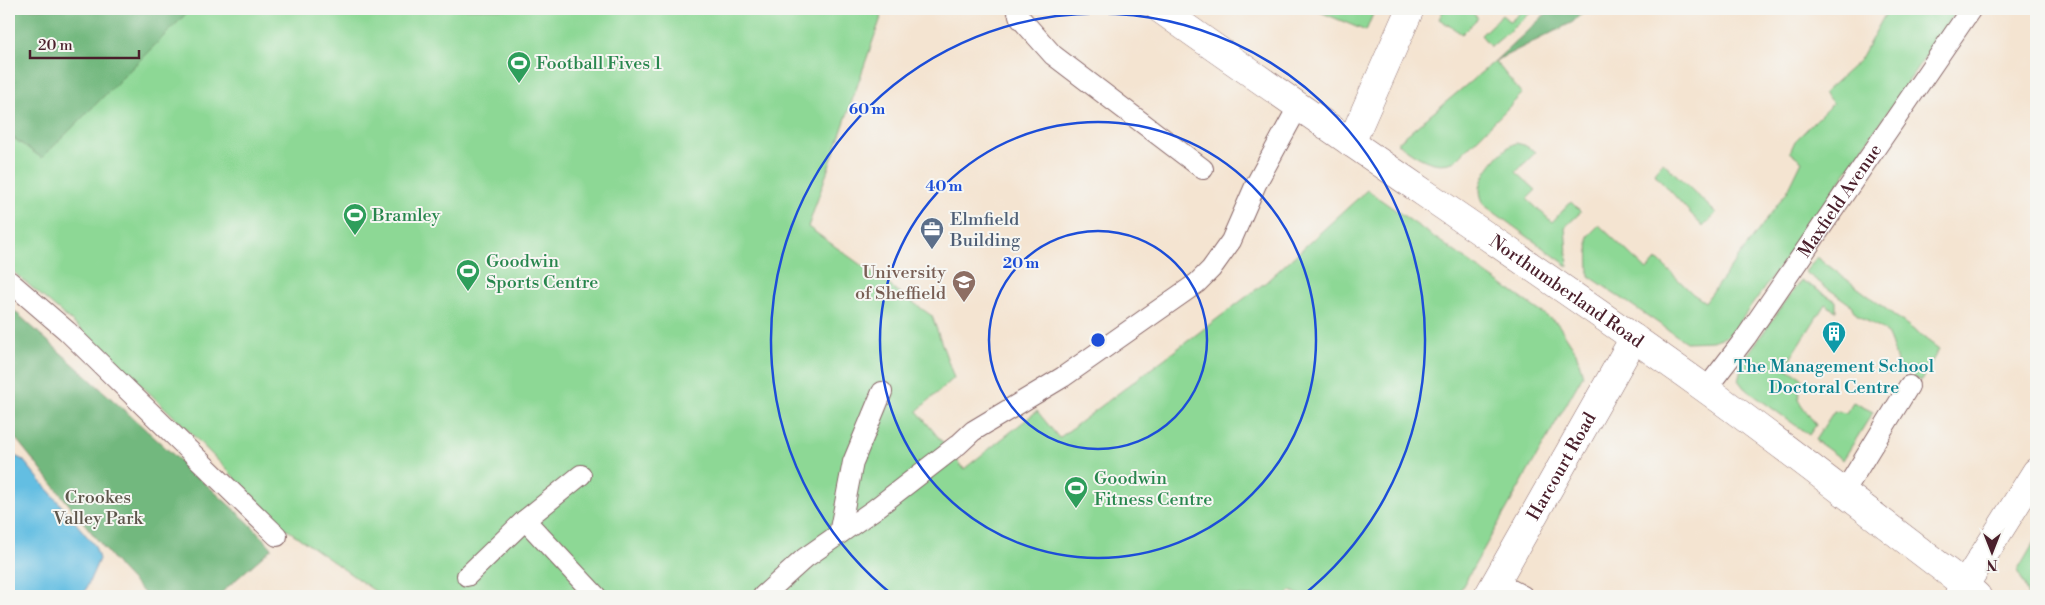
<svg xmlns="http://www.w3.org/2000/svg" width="2045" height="605" viewBox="0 0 2045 605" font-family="'Libre Bodoni',serif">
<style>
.green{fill:#8dd895;stroke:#6c7c60}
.forest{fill:#72b87e;stroke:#5e6c54}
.water{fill:#64bee2;stroke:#576e86}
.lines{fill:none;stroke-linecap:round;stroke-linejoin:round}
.service-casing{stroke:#866465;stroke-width:22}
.minor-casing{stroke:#866465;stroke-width:29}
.tertiary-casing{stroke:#866465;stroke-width:29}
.service{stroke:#fff;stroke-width:20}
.minor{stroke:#fff;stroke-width:28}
.tertiary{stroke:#fff;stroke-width:28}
.ring{fill:none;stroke:#1d4ed8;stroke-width:2.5}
.labels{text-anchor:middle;stroke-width:4;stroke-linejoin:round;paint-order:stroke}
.leisure-label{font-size:18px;fill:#27864d;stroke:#f6f6f2;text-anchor:start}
.street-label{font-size:18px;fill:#4a1f2b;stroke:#f6f6f2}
.service-label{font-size:18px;fill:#4e5e75;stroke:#f6f6f2;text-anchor:start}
.education-label{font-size:18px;fill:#785e54;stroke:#f6f6f2;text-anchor:end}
.culture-label{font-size:18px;fill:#0d838f;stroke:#f6f6f2}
.park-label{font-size:18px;fill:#5e564b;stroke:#f6f6f2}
.centre{fill:#1d4ed8;stroke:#f6f6f2;stroke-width:2.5}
.ring-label{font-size:15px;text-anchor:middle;font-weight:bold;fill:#1d4ed8;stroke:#f6f6f2;stroke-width:4;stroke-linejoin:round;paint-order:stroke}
</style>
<rect width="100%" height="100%" fill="#f6f6f2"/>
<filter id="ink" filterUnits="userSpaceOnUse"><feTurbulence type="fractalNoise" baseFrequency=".02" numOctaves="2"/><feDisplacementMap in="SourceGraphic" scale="10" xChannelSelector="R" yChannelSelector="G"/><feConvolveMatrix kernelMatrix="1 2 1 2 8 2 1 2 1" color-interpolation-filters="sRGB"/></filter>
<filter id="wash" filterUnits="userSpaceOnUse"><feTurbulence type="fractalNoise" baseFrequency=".0096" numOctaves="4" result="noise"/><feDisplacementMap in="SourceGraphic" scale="20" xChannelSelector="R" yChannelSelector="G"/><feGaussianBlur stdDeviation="1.12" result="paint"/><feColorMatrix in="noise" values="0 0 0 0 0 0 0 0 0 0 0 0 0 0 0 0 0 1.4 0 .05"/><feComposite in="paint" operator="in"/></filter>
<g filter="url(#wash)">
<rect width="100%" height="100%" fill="#f4e4d1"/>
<g class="green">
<path d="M92,9H884L808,227L932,316L954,378L917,411L964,469L1037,411L1059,438L1266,282L1367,190L1558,324L1576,352L1583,375L1457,596H1302L1291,591L1286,596H382L282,526L185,427L98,344L9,268V62Z"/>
<path d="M1313,9H1375L1366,31Z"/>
<path d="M1444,9H1468L1478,18L1462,34L1439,19Z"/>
<path d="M1524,9H1535L1491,47L1481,35L1502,15L1510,22Z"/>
<path d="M1888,9H1958L1819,212L1736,327L1725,337L1712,341L1686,342L1589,276L1588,236L1599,225L1647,270L1657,259L1693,294L1705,302L1787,192L1802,161L1790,152L1795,141L1833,103L1824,93L1860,60Z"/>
<path d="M1495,61L1522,94L1455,161C1433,170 1415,155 1397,143Z"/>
<path d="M1516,143L1524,145L1536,152L1516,172L1536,190L1527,199L1552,222L1571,202L1581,212L1565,227L1568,266L1484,205C1482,200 1480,195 1480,189C1481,174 1502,148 1516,143Z"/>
<path d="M1663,162L1716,213L1703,227L1654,173Z"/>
<path d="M1817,257L1939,349L1921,381L1899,369C1896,360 1891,337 1885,331C1873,321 1856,321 1851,305L1805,272Z"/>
<path d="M1801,280L1836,301V311L1825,304L1785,367L1802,378L1798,400L1816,425L1809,435L1744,388L1738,380L1743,361Z"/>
<path d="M1853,402L1873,412L1843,460L1815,440L1834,411L1846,413Z"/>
<path d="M2036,539V596H2028L2018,570Z"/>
</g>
<g class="forest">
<path d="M9,9H191L42,158L9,135Z"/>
<path d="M1551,9H1586L1573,22L1495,61Z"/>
<path d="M9,306L250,524L272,548L222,592L225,596H147L121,569L17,440L9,436Z"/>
</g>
<path class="water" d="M15,456L23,460L95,546L99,559L83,596H9V458Z"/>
</g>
<g filter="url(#ink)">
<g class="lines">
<g class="service-casing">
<g id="service">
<path d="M1017,9L1020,18L1053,55L1203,169"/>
<path d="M9,281L67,331L277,536"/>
<path id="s1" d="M1706,389L1746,337L1971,9"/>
<path d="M1844,492L1909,386"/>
<path d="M525,520L596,596"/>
<path d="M839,534L853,462L882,392"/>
<path d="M467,576L525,520L581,475"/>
<path d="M1496,582L1523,596"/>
<path d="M763,596L805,558L875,509L959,444L973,431L1063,377L1197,283L1211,269L1231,241L1256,184L1298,107"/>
</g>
</g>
<g class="minor-casing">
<g id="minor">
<path id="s2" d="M1160,9C1339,137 1523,258 1703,387C1792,451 1877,519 1965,585L1977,596"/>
<path d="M1351,143L1410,9"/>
<path id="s3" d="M1488,596L1634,338"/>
</g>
</g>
<g class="tertiary-casing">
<path id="tertiary" d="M1958,596L2036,472"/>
</g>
<use href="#service" class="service"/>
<use href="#minor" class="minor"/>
<use href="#tertiary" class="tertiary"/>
</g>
</g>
<g class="ring">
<circle cx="1098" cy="340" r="109"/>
<circle cx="1098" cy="340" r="218"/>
<path d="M894 596A327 327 0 1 1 1302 596"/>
</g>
<defs>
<g id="stadium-pin" transform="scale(1.25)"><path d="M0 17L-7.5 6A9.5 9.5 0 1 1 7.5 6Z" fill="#2e9e5b" stroke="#f6f6f2"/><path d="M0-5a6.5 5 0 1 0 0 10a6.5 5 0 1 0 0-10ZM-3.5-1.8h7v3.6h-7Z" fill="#fff"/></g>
<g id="office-pin" transform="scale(1.25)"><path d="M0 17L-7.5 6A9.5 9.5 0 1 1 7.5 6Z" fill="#5c6f8a" stroke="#f6f6f2"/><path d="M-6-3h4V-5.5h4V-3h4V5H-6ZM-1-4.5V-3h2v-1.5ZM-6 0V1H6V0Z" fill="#fff"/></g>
<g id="university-pin" transform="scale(1.25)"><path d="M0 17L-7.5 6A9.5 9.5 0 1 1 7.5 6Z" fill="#8d6e63" stroke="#f6f6f2"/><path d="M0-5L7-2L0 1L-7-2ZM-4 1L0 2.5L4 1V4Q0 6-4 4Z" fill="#fff"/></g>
<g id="building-pin" transform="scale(1.25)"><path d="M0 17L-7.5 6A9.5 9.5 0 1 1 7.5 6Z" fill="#0f9aa8" stroke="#f6f6f2"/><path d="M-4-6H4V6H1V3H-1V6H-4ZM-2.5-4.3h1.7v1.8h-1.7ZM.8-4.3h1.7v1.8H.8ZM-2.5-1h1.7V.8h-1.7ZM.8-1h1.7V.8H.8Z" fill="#fff"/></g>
</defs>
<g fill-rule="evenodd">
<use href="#stadium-pin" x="519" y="63"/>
<use href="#stadium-pin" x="355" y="215"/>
<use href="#office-pin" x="932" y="229"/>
<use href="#stadium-pin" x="468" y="271"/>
<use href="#university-pin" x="964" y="282"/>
<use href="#building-pin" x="1834" y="333"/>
<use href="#stadium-pin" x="1076" y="488"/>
</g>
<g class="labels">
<g class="leisure-label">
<text x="536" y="69">Football Fives 1</text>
<text x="372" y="221">Bramley</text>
<text x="486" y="267">Goodwin<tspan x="486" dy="21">Sports Centre</tspan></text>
<text x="1094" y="484">Goodwin<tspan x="1094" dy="21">Fitness Centre</tspan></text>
</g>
<g class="street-label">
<text dy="6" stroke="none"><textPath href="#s1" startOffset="231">Maxfield Avenue</textPath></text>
<text dy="6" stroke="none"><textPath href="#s2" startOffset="495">Northumberland Road</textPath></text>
<text dy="6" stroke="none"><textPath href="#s3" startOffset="149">Harcourt Road</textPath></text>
</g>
<g class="service-label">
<text x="950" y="225">Elmfield<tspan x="950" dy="21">Building</tspan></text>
</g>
<g class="education-label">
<text x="946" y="278">University<tspan x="946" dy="21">of Sheffield</tspan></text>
</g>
<g class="culture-label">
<text x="1834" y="372">The Management School<tspan x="1834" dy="21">Doctoral Centre</tspan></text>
</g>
<g class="park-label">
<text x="98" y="503">Crookes<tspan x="98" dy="21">Valley Park</tspan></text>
</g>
</g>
<circle cx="1098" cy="340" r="8" class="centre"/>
<g class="ring-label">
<text x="867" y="114">60 m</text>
<text x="944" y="191">40 m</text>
<text x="1021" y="268">20 m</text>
</g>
<rect width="2045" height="605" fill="none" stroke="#f6f6f2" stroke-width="30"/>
<g transform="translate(1992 552) rotate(180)" stroke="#f6f6f2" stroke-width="4" paint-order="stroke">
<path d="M0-4L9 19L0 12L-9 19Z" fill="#4a1f2b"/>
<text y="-8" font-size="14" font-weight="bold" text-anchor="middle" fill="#4a1f2b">N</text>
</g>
<path d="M30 50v8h109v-8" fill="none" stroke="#4a1f2b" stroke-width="2.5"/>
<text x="38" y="50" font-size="15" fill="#4a1f2b" stroke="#f6f6f2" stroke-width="4" paint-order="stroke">20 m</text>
</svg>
